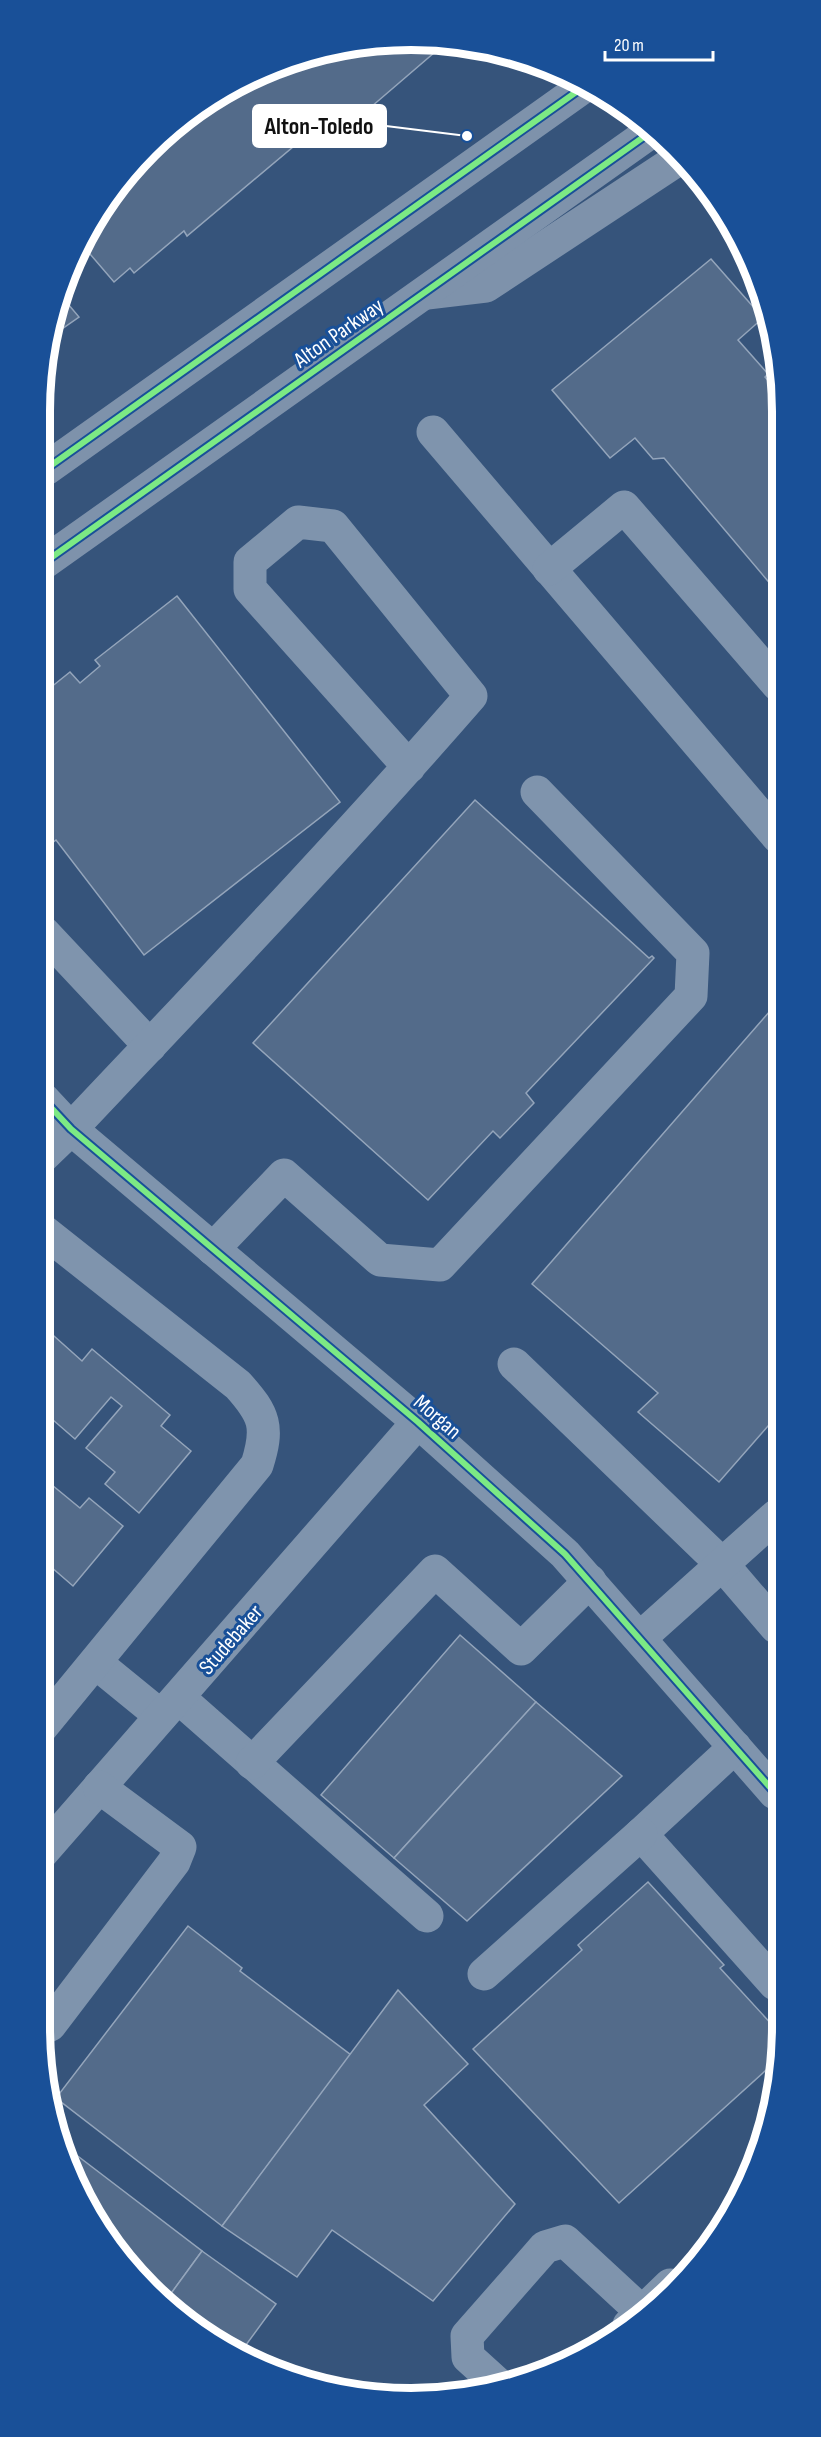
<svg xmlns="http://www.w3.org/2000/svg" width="821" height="2437" viewBox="0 0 821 2437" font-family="'Sofia Sans Condensed',sans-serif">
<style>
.building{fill:#536b8a;stroke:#94a5bb;stroke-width:1.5}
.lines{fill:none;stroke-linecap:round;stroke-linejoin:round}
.minor{stroke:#7f94ad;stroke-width:33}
.major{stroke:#7e92ab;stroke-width:33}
.cycleway-casing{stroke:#195098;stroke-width:10}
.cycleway{stroke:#7ce984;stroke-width:6}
.labels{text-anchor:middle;stroke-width:6;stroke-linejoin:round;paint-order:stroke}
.street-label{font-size:22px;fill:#fff;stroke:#195098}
.rim{fill:none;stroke:#fff;stroke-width:8}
.leader{fill:none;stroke:#fff;stroke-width:2}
.callout-dot{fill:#fff;stroke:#195098;stroke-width:2}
.callout{fill:#fff;stroke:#fff;stroke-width:2}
.callout-label{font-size:24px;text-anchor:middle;font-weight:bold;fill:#111}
</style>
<rect width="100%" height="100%" fill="#36547b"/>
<g class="building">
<path d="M338,46H442L350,125L337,110L187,236L184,231L134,273L130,268L114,282L84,247L102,204L204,101Z"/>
<path d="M711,259L763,318L738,340L768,374L765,377L779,393L778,593L664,458L653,459L635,438L610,458L552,390Z"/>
<path d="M63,298L79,317L46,340V338Z"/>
<path d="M177,596L340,802L144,955L56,840L44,849L45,692L70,672L80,683L100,666L95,660Z"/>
<path d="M475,800L649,958L652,956L654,958L526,1093L534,1103L500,1138L493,1131L428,1200L253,1043Z"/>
<path d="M777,1003L776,1417L719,1482L638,1412L658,1393L532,1284Z"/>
<path d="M54,1336L82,1361L92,1349L170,1415L161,1426L191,1451L139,1513L105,1484L115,1472L86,1448L122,1406L111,1397L75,1439L45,1413L42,1417V1351Z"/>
<path d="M52,1485L80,1508L89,1498L123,1526L73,1586L43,1560L41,1562V1497Z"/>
<path d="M460,1635L536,1702L394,1858L321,1795Z"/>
<path d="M536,1702L622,1776L467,1921L394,1858Z"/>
<path d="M648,1882L724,1965L720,1968L775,2028V2062L619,2203L473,2049L582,1950L578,1945Z"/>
<path d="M188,1926L242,1968L240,1971L351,2055L222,2226L56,2098Z"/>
<path d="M398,1990L468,2064L424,2105L515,2204L433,2301L332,2230L297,2277L222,2226Z"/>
<path d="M62,2144L202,2251L167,2299L131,2272L67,2168Z"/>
<path d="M202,2251L276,2304L240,2353L254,2362L246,2360L167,2299Z"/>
</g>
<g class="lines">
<g class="minor">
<path d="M433,432L778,837"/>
<path d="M549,569L624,507L778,685"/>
<path d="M44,933L150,1046"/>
<path d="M43,1099L71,1129L418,1422L565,1554L775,1793"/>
<path d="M43,1156L71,1129C206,986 342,844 471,696L333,526L298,522L250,562V589L409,767"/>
<path d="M213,1249L284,1175L380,1260L440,1265L691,996L693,953L537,792"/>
<path d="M514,1364L722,1564L776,1627"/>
<path d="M640,1638L776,1516"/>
<path d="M96,1663L161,1716"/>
<path d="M179,1698L427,1916"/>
<path d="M40,1729L257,1465C269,1427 265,1415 238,1385L42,1230"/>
<path d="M735,1747L641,1834L775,1984"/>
<path d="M252,1763L435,1571L521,1649L590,1581"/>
<path d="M40,1855L418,1422"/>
<path d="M484,1974L641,1834"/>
<path d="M40,2030L50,2025L174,1862L180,1847L99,1787"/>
<path d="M629,2325L670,2285"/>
<path d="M500,2386L468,2357L467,2336L545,2247L565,2241L642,2312"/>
</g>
<g class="major">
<path d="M427,293L486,286L674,162L682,160"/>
<path d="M46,469L586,85"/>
<path d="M45,562L652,131"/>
</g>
<g class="cycleway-casing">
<g id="cycleway">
<path d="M46,469L586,85"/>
<path d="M45,562L652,131"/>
<path d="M43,1099L71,1129L418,1422L565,1554L775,1793"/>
</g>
</g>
<use href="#cycleway" class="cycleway"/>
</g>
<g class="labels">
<g class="street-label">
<text transform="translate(338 332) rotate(-35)" y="8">Alton Parkway</text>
<text transform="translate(438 1416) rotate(41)" y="8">Morgan</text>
<text transform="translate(230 1639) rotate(-49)" y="8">Studebaker</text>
</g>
</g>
<path d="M0 0H821V2437H0ZM411 50H411A361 361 0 0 1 772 411V2027A361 361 0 0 1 411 2388H411A361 361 0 0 1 50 2027V411A361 361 0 0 1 411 50Z" fill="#195098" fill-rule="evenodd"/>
<path class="rim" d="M411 50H411A361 361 0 0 1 772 411V2027A361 361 0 0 1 411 2388H411A361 361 0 0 1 50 2027V411A361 361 0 0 1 411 50Z"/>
<path class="leader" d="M467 136L386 126"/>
<circle class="callout-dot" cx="467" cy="136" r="6"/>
<rect class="callout" x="253" y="105" width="133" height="42" rx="6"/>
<g class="callout-label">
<text x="319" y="134">Alton-Toledo</text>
</g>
<path d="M605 51v9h108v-9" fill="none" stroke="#ffffff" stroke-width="3"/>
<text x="614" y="51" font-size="18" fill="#ffffff" stroke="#195098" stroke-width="4.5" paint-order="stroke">20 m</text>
</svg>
